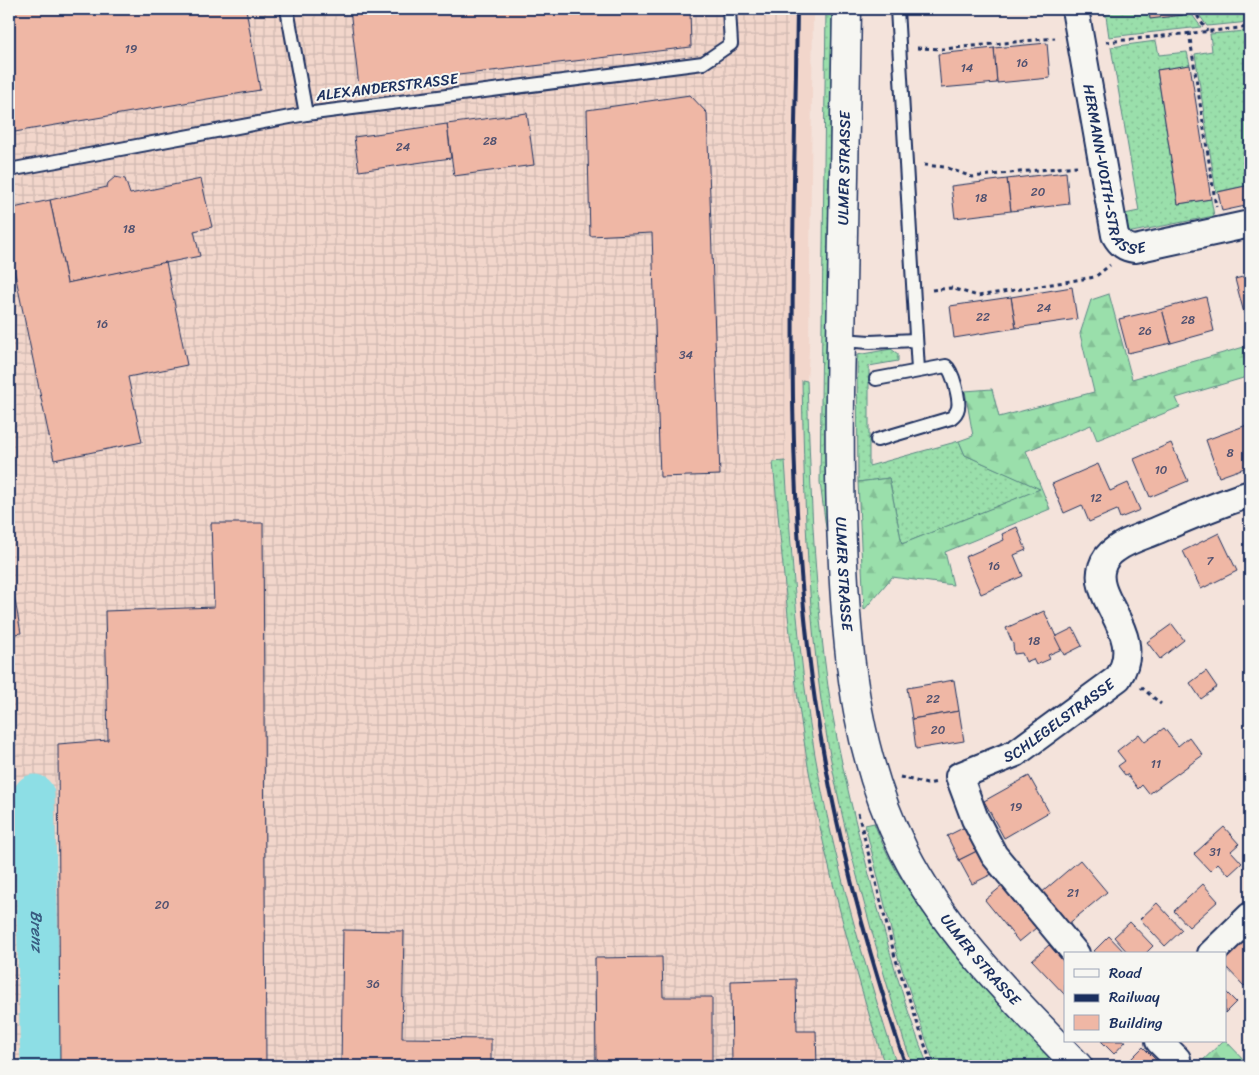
<svg xmlns="http://www.w3.org/2000/svg" width="1259" height="1075" viewBox="0 0 1259 1075" font-family="Sriracha,sans-serif">
<style>
.built{fill:#f2d6cb}
.industrial{fill:url(#industrial-grid)}
.grass{fill:url(#grass-dots);stroke:#5a8784}
.forest{fill:url(#forest-firs);stroke:#5a8784}
.lines{fill:none;stroke-linecap:round;stroke-linejoin:round}
.river{stroke:#8ddee5;stroke-width:41}
.building{fill:#efb7a5;stroke:#1b2f5e}
.service-casing{stroke:#1b2f5e;stroke-width:16}
.minor-casing{stroke:#1b2f5e;stroke-width:30}
.primary-casing{stroke:#1b2f5e;stroke-width:31}
.path{stroke:#1b2f5e;stroke-width:3;stroke-dasharray:4 4;stroke-linecap:butt}
.service{stroke:#f6f6f2;stroke-width:12}
.minor{stroke:#f6f6f2;stroke-width:26}
.primary{stroke:#f6f6f2;stroke-width:28}
.rail{stroke:#1b2f5e;stroke-width:4}
.labels{text-anchor:middle;stroke-width:4;stroke-linejoin:round;paint-order:stroke}
.number-label{font-size:12px;fill:#505170}
.street-label{font-size:15px;fill:#1b2f5e;stroke:#f6f6f2}
.water-label{font-size:16px;font-style:italic;fill:#385b80;stroke:#f6f6f2}
</style>
<defs>
<pattern id="industrial-grid" width="8" height="8" patternUnits="userSpaceOnUse" patternTransform="scale(1.25)"><rect width="8" height="8" fill="#f2d6cb"/><path d="M0 4h8M4 0v8" fill="none" stroke="#cfb8b1"/></pattern>
<pattern id="grass-dots" width="8" height="8" patternUnits="userSpaceOnUse" patternTransform="scale(1.25)"><rect width="8" height="8" fill="#9adfab"/><path d="M2 2h.1M6 6h.1" fill="none" stroke="#84c096" stroke-width="1.8" stroke-linecap="round"/></pattern>
<pattern id="forest-firs" width="22" height="20" patternUnits="userSpaceOnUse" patternTransform="scale(1.25)"><rect width="22" height="20" fill="#9adfab"/><path d="M5 1l3.5 6h-7zM16 11l3.5 6h-7z" fill="#84c096"/></pattern>
</defs>
<rect width="100%" height="100%" fill="#f4e3db"/>
<filter id="ink" filterUnits="userSpaceOnUse"><feTurbulence type="fractalNoise" baseFrequency=".02" numOctaves="2"/><feDisplacementMap in="SourceGraphic" scale="10" xChannelSelector="R" yChannelSelector="G"/><feConvolveMatrix kernelMatrix="1 2 1 2 8 2 1 2 1" color-interpolation-filters="sRGB"/></filter>
<g filter="url(#ink)">
<path class="built" d="M788,9H813L809,351L807,381L802,380L805,497L812,616L833,766L852,861L879,959L913,1066H897L867,974L831,836L815,754L803,672L785,461Z"/>
<path class="industrial" d="M9,9H788L785,461L773,462L794,678L809,768L852,959L885,1066H9Z"/>
<g class="grass">
<path d="M826,9H832L825,440L829,551L820,482Z"/>
<path d="M1105,9H1149L1150,18L1183,14L1182,9H1188L1201,27L1109,37Z"/>
<path d="M1195,9H1247L1250,22L1207,26Z"/>
<path d="M1246,31L1250,62V185L1216,192L1195,54L1212,51L1210,34Z"/>
<path d="M1156,41L1159,55L1187,52L1190,65L1157,70L1178,204L1211,199L1214,216L1127,233L1124,214L1139,211L1111,47Z"/>
<path d="M891,349L898,354V361L869,366V466L959,441L965,455L1041,489L902,544L889,478L858,482L857,355Z"/>
<path d="M802,380L807,381C810,473 813,565 824,656C833,734 852,810 872,886C888,947 905,1008 928,1066H913L904,1041C868,922 833,801 818,677C806,579 804,479 802,380Z"/>
<path d="M785,461C792,559 798,658 815,755C834,861 864,964 897,1066H885C854,968 826,868 808,766C791,665 783,564 773,462Z"/>
<path d="M874,823C906,911 995,1000 1059,1066H935L897,954L865,825Z"/>
</g>
<g class="forest">
<path d="M1109,294L1132,379L1244,347L1248,359H1250V376L1176,398L1180,407L1097,440L1091,425L1026,451L1050,509L945,552L953,585L892,577L864,610L858,482L889,478L902,544L1040,489L965,455L959,441L973,436L965,391L992,389L999,417L1094,392L1080,334L1091,300Z"/>
<path d="M1225,1040L1250,1066H1197L1223,1041Z"/>
</g>
<g class="lines">
<path class="river" id="s1" d="M34,795L41,1066"/>
</g>
<g class="building">
<path d="M9,9H246L260,90L9,133Z"/>
<path d="M350,9H690L691,47L359,87Z"/>
<path d="M1149,9H1182L1183,15L1150,19Z"/>
<path d="M1047,43L1050,78L997,83L994,48Z"/>
<path d="M994,48L997,83L941,88L938,54Z"/>
<path d="M1190,65L1211,199L1178,204L1157,70Z"/>
<path d="M690,95L707,113L720,475L660,477L652,233L590,236L587,110Z"/>
<path d="M527,113L534,165L454,176L447,124Z"/>
<path d="M447,124L451,158L359,171L354,137Z"/>
<path d="M1066,172L1069,204L1011,211L1007,179Z"/>
<path d="M115,177L125,179L130,194L201,179L212,227L194,231L200,256L67,283L50,200L107,187L108,183Z"/>
<path d="M1007,179L1011,211L955,218L951,186Z"/>
<path d="M1250,185V205L1222,211L1218,192Z"/>
<path d="M50,200L67,283L166,262L187,365L128,377L142,442L54,460L9,245V209Z"/>
<path d="M1250,275V311L1244,313L1235,279Z"/>
<path d="M1072,287L1077,319L1016,328L1011,297Z"/>
<path d="M1011,297L1016,328L954,338L950,306Z"/>
<path d="M1206,297L1214,331L1171,343L1162,309Z"/>
<path d="M1162,309L1171,343L1128,353L1119,319Z"/>
<path d="M1247,425L1250,433V466L1219,477L1206,440Z"/>
<path d="M1171,443L1188,481L1150,497L1134,459Z"/>
<path d="M1098,464L1110,491L1128,483L1140,510L1120,518L1117,510L1089,522L1082,505L1064,513L1052,484Z"/>
<path d="M211,523H263L266,1066H60L58,744L108,740L105,611L214,607Z"/>
<path d="M1017,527L1026,550L1014,555L1023,576L981,594L965,557L1004,540L1002,534Z"/>
<path d="M1219,533L1237,571L1201,589L1183,551Z"/>
<path d="M9,568L21,633L9,635Z"/>
<path d="M1044,611L1062,649L1048,655L1050,659L1036,665L1033,659L1026,662L1022,653L1014,654L1013,644L1006,628Z"/>
<path d="M1172,624L1184,640L1160,659L1147,642Z"/>
<path d="M1073,628L1082,646L1064,655L1055,637Z"/>
<path d="M1206,671L1217,687L1201,699L1190,683Z"/>
<path d="M954,680L959,711L912,719L907,688Z"/>
<path d="M959,711L964,741L916,749L912,719Z"/>
<path d="M1164,728L1178,746L1189,737L1203,755L1149,794L1142,785L1138,789L1127,774L1125,775L1118,766L1125,761L1117,751L1139,734L1145,742Z"/>
<path d="M1029,776L1049,812L1004,838L984,801Z"/>
<path d="M967,826L979,850L959,860L947,836Z"/>
<path d="M1224,827L1239,844L1231,851L1242,863L1229,875L1218,863L1210,871L1194,854Z"/>
<path d="M979,850L992,874L972,884L959,860Z"/>
<path d="M1080,860L1107,892L1067,925L1040,894Z"/>
<path d="M1203,884L1218,901L1189,927L1174,911Z"/>
<path d="M1002,886L1036,928L1019,942L985,900Z"/>
<path d="M1157,903L1182,930L1165,946L1140,919Z"/>
<path d="M1130,922L1153,946L1145,954H1129L1114,937Z"/>
<path d="M343,930L404,931L402,1038L491,1039V1066H341Z"/>
<path d="M1250,934V980L1244,986L1225,966V954Z"/>
<path d="M1109,936L1126,954H1097L1094,951Z"/>
<path d="M1049,945L1065,963V995L1032,960Z"/>
<path d="M662,957L663,997H712V1066H596L595,958Z"/>
<path d="M796,979L797,1031H816L817,1066H732L731,981Z"/>
<path d="M1225,991L1236,1002L1225,1013Z"/>
<path d="M1101,1041H1126L1114,1054Z"/>
<path d="M1143,1047L1162,1066H1129L1126,1064Z"/>
</g>
<g class="lines">
<g class="service-casing">
<g id="service">
<path d="M287,9L306,114"/>
<path d="M897,9L918,370"/>
<path d="M9,170L306,114L703,63L731,44L729,9"/>
<path d="M841,340L870,342L916,340"/>
<path d="M876,379L946,366C953,371 960,400 958,408C957,413 955,415 951,418L877,440"/>
</g>
</g>
<g class="minor-casing">
<g id="minor">
<path id="s2" d="M1075,9L1115,235C1120,244 1125,248 1135,249L1250,224"/>
<path id="s3" d="M1076,954L994,855L975,819L959,776L1016,753L1118,678C1147,634 1091,600 1102,567C1104,560 1110,553 1116,549C1128,540 1144,536 1158,530C1188,517 1219,504 1250,494"/>
<path d="M1211,954L1250,916"/>
<path d="M1159,1041L1177,1059"/>
</g>
</g>
<g class="primary-casing">
<g id="primary">
<path id="s4" d="M847,9C845,120 843,232 841,344C839,418 839,491 843,565C848,666 858,759 904,851C946,934 1015,1000 1078,1066"/>
</g>
</g>
<g class="path">
<path d="M1193,9L1207,31"/>
<path d="M1250,9V10"/>
<path d="M1247,27L1250,47"/>
<path d="M1189,32L1216,207"/>
<path d="M1106,42L1250,27"/>
<path d="M917,48L943,49L1055,38"/>
<path d="M924,165L945,167L972,177L1077,166"/>
<path d="M932,290L951,288L978,296L1095,277L1110,265"/>
<path d="M1141,687L1161,704"/>
<path d="M900,777L927,784L937,782"/>
<path d="M858,813L895,957L932,1066"/>
</g>
<use href="#service" class="service"/>
<use href="#minor" class="minor"/>
<use href="#primary" class="primary"/>
<path class="rail" d="M797,9C794,239 782,473 815,701C833,825 866,948 906,1066"/>
</g>
</g>
<g class="labels">
<g class="number-label">
<text x="131" y="53">19</text>
<text x="1022" y="67">16</text>
<text x="967" y="72">14</text>
<text x="490" y="145">28</text>
<text x="403" y="151">24</text>
<text x="1038" y="196">20</text>
<text x="981" y="202">18</text>
<text x="129" y="233">18</text>
<text x="1044" y="312">24</text>
<text x="983" y="321">22</text>
<text x="1188" y="324">28</text>
<text x="102" y="328">16</text>
<text x="1145" y="335">26</text>
<text x="686" y="359">34</text>
<text x="1230" y="457">8</text>
<text x="1161" y="474">10</text>
<text x="1096" y="502">12</text>
<text x="1210" y="565">7</text>
<text x="994" y="570">16</text>
<text x="1034" y="645">18</text>
<text x="933" y="703">22</text>
<text x="938" y="734">20</text>
<text x="1156" y="768">11</text>
<text x="1016" y="811">19</text>
<text x="1215" y="856">31</text>
<text x="1073" y="897">21</text>
<text x="162" y="909">20</text>
<text x="373" y="988">36</text>
</g>
<g class="street-label">
<text transform="translate(387 87) rotate(-7)" y="5">ALEXANDERSTRASSE</text>
<text dy="5" stroke="none"><textPath href="#s2" startOffset="171">HERMANN-VOITH-STRASSE</textPath></text>
<text transform="translate(844 168) rotate(-89)" y="5">ULMER STRASSE</text>
<text dy="5" stroke="none"><textPath href="#s4" startOffset="565">ULMER STRASSE</textPath></text>
<text dy="5" stroke="none"><textPath href="#s3" startOffset="330">SCHLEGELSTRASSE</textPath></text>
<text dy="5" stroke="none"><textPath href="#s4" startOffset="984">ULMER STRASSE</textPath></text>
</g>
<g class="water-label">
<text dy="6" stroke="none"><textPath href="#s1" startOffset="136">Brenz</textPath></text>
</g>
</g>
<rect width="1259" height="1075" fill="none" stroke="#f6f6f2" stroke-width="30"/>
<rect x="15" y="15" width="1229" height="1045" fill="none" stroke="#1b2f5e" stroke-width="2" filter="url(#ink)"/>
<rect x="1064" y="952" width="162" height="90" fill="#f6f6f2" stroke="#9ea6b7"/>
<rect x="1074" y="969" width="25" height="8" fill="#f6f6f2" stroke="#9ea6b7"/>
<text x="1109" y="978" font-size="15" fill="#1b2f5e">Road</text>
<rect x="1074" y="994" width="25" height="8" fill="#1b2f5e" stroke="#9ea6b7"/>
<text x="1109" y="1002" font-size="15" fill="#1b2f5e">Railway</text>
<rect x="1074" y="1015" width="25" height="15" fill="#efb7a5" stroke="#9ea6b7"/>
<text x="1109" y="1028" font-size="15" fill="#1b2f5e">Building</text>
</svg>
